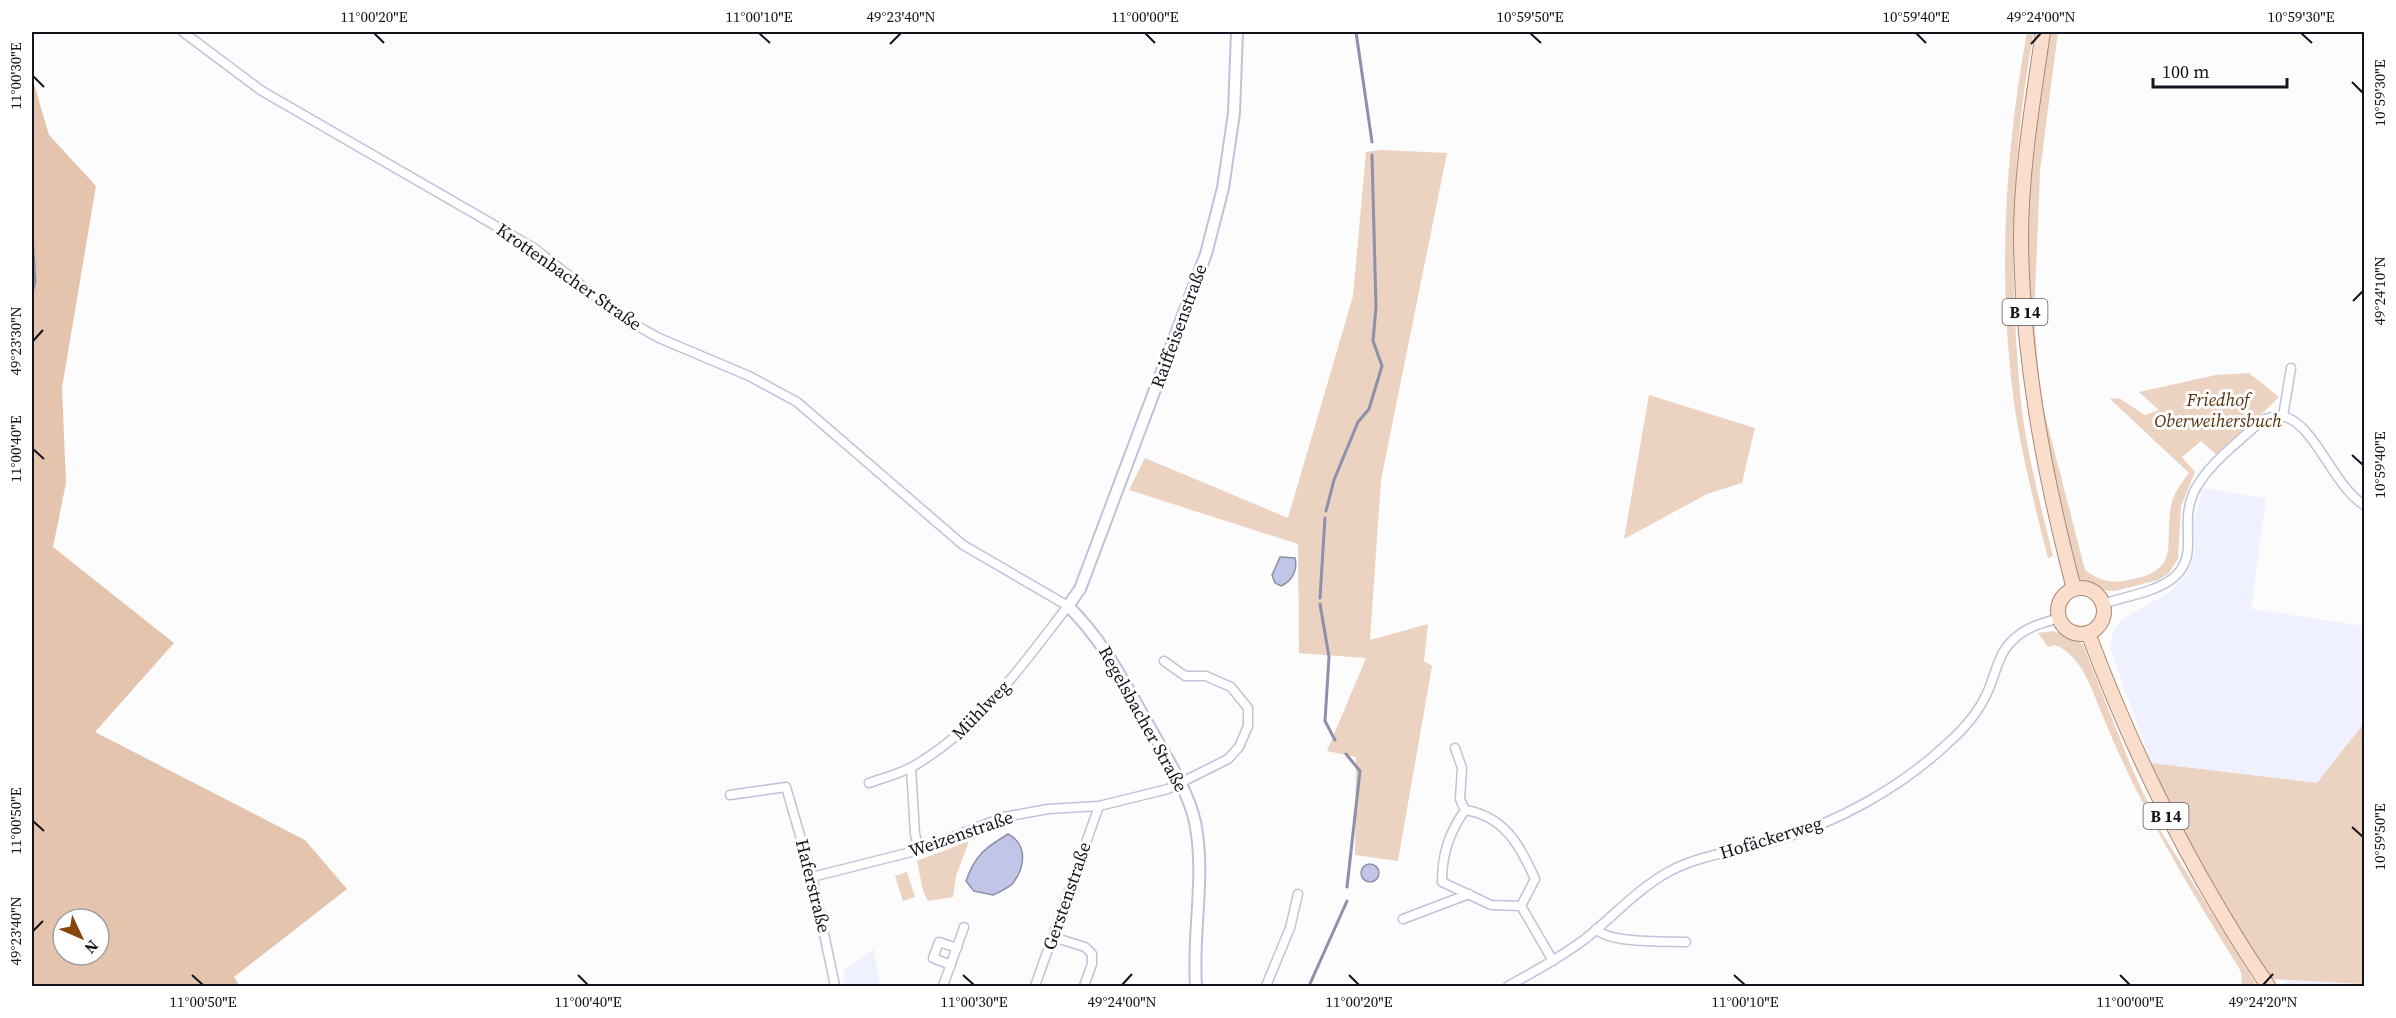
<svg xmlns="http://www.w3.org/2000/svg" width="2396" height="1018" viewBox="0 0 2396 1018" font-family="'Source Serif 4',serif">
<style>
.built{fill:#f0f1fe}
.green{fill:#ecd2c1}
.forest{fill:#e5c4ae;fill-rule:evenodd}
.water{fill:#c1c5e7;stroke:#8d90aa;stroke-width:1.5}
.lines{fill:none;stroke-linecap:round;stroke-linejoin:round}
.stream{stroke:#8d90aa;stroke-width:3}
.minor-casing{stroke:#c0c2da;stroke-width:11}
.tertiary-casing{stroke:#c0c2da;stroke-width:14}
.primary-casing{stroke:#a78878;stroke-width:16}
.minor{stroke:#fff;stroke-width:8}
.tertiary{stroke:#fff;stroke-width:10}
.primary{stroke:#faddcb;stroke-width:14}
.ticks{fill:none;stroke:#13141d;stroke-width:2}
.labels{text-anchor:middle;stroke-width:6;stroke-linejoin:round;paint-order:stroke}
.shield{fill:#fff;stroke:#5a5a61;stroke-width:1.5}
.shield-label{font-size:16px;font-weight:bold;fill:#13141d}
.street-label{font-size:18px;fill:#13141d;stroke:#fff}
.park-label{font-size:18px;font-style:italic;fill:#5a2f0b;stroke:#fff}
.neatline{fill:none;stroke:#13141d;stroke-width:2}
.ticks-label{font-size:15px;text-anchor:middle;fill:#13141d}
</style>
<rect width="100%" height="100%" fill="#fcfcfc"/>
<g class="built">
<path d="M2203,488L2266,498L2251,609L2364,626V723L2317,783L2151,763L2110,647L2113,631L2121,620L2170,592L2187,574L2195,552L2193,524Z"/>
<path d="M874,949L880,986H845L843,970Z"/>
<path d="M2282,979L2364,984V986H2287Z"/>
</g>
<g class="green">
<path d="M2027,32H2034C2017,119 2012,205 2014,295C2016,340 2018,386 2025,431C2032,473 2043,515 2053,556L2048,558C2036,511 2024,464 2016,416C1997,288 2004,158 2027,32Z"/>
<path d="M2050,32H2058L2040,171L2034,319L2041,399L2085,570C2100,581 2111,584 2129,580C2182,570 2164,546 2171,506C2173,494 2181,483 2189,473L2110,399L2119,398L2145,415L2159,410L2139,392L2216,375L2249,373L2279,397L2219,457L2201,441L2182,457L2195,472L2181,506L2178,559L2168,574L2158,580L2115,591L2091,590L2077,576L2053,494L2027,337L2028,210L2044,54Z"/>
<path d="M1381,150L1447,153L1381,480L1370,640L1428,624L1424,661L1432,666L1398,861L1355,855L1356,757L1327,751L1366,658L1299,653L1298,544L1129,490L1145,458L1288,518L1353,296L1366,152Z"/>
<path d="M1649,395L1755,428L1742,483L1707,494L1624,539Z"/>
<path d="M2052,631L2074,637L2083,645L2130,764L2162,833L2257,986H2241L2242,975L2239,968C2189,888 2140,807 2104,719C2093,693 2083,656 2055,645L2048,647L2038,633Z"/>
<path d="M2364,723V984L2272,979L2227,913L2193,854L2151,763L2317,783Z"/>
<path d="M969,841L956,876L953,897L928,901L923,891L917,861Z"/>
<path d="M907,872L915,897L903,901L895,876Z"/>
</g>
<path class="forest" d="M34,84L49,135L96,186L62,388L66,483L53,547L174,643L95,732L305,840L347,889L234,977L240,986H32V85ZM63,919H99V955H63Z"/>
<g class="water">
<path d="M1280,557L1295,558C1298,570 1292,581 1281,586L1275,583L1272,575Z"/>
<path d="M1008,834C1027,844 1026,866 1013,883C1009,888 999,892 993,895L974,891L966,881C975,855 985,848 1008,834Z"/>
<circle cx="1370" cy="873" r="9"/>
</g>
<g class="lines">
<g class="stream">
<path d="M1356,32L1372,142"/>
<path d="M32,233L35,281L32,293"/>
<path d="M1326,511L1334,480L1358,422L1369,409L1382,366L1373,341L1376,307L1372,155"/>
<path d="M1320,598L1325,518"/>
<path d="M1320,604L1329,657L1325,721L1335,740"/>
<path d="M1346,754L1360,771L1347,887"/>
<path d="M1309,986L1347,901"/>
</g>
<g class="minor-casing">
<g id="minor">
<path d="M183,32L262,91L534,248L620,316L659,338L749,376L797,402L963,545L1068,606C1022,665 979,729 912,767C899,774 883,778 869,783"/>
<path d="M2283,416L2291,368"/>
<path d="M2103,604C2137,592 2189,590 2188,544C2188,527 2186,510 2193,494C2206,465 2239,442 2261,421C2270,417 2279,414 2288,418C2316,429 2334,486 2364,505"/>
<path d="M1455,748L1462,768L1460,799L1465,810"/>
<path d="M911,768L915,834L919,850"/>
<path d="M730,795L786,787L812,877L835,986"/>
<path d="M1465,810C1504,816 1520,845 1535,879L1521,906L1491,905L1442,882C1442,854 1449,833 1465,810Z"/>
<path d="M812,877L919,850L1004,817L1048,809L1099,806L1168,789L1228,759L1239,747L1248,726V708L1231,687L1206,676H1185L1164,661"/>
<path d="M1521,906L1553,961"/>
<path d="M1403,919L1469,894"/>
<path d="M1596,929C1610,944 1666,941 1686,942"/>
<path d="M1053,937L1085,947L1092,954V964L1084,986"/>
<path d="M951,965L933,958L939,942L957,948"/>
<path d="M943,986L964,927"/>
<path d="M1035,986L1099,806"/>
<path d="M1266,986L1290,928L1298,894"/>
<path d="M1508,986C1534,972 1561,957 1585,939C1614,916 1637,889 1670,871C1702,854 1739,851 1774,841C1836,823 1899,789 1947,744C1964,729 1979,712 1988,691C1996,673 1998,653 2014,639C2026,627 2043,623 2059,618"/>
</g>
</g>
<g class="tertiary-casing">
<path id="tertiary" d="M1196,986C1192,932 1206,876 1195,822C1188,791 1169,762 1154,735C1128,690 1106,643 1068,606L1080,589L1206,254L1223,188L1234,113L1237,32"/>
</g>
<g class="primary-casing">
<g id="primary">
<path d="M2043,32C2033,100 2021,170 2021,239C2022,358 2044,474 2074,589"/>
<circle cx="2081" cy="611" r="23"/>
<path d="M2088,633C2135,758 2193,875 2268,986"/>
</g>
</g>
<use href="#minor" class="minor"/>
<use href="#tertiary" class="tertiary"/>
<use href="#primary" class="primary"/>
</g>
<path class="ticks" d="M374,33L384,43M759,33L770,43M1145,33L1155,43M1530,33L1541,43M1916,33L1926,43M2301,33L2312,43M890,44L901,33M2031,44L2041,33M33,76L44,87M2352,82L2363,93M2353,301L2363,291M33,341L43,330M33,449L44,459M2352,455L2363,465M33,821L44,831M2352,827L2363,837M33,931L43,921M192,975L203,985M578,975L588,985M963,975L974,985M1349,975L1359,985M1734,975L1745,985M2120,975L2130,985M1122,985L1132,974M2263,985L2273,974"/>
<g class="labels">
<g class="shield">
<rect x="2002.5" y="299" width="45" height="26" rx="4.5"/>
<rect x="2143.5" y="803" width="45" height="26" rx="4.5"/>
</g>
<g class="shield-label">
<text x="2025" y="318">B 14</text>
<text x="2166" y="822">B 14</text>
</g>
<g class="street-label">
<text transform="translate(569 277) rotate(35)" y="6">Krottenbacher Straße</text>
<text transform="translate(1179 326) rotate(-70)" y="6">Raiffeisenstraße</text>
<text transform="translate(981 710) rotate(-46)" y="6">Mühlweg</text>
<text transform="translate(1143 719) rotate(61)" y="6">Regelsbacher Straße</text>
<text transform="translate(961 834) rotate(-19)" y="6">Weizenstraße</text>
<text transform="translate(1771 838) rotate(-17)" y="6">Hofäckerweg</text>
<text transform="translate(813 886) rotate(76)" y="6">Haferstraße</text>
<text transform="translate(1067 896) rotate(-71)" y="6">Gerstenstraße</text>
</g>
<g class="park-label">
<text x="2218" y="406">Friedhof<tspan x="2218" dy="21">Oberweihersbuch</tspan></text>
</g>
</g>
<rect width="2396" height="1018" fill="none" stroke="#ffffff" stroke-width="66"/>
<g transform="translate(81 937) rotate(134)"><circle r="28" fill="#ffffff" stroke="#a1a1a5" stroke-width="1.5"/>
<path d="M0-4.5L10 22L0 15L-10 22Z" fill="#85450d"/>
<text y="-9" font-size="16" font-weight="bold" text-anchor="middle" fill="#13141d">N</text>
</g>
<path d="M2153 78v9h134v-9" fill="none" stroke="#13141d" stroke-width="3"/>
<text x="2162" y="78" font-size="18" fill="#13141d" stroke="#ffffff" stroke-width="4.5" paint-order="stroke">100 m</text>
<rect x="33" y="33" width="2330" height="952" class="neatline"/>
<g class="ticks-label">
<text x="374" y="22">11°00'20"E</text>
<text x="759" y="22">11°00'10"E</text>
<text x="901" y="22">49°23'40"N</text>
<text x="1145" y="22">11°00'00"E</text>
<text x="1530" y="22">10°59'50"E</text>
<text x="1916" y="22">10°59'40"E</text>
<text x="2041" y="22">49°24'00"N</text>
<text x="2301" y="22">10°59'30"E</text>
<text transform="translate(16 76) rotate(-90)" y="5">11°00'30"E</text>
<text transform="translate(2380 93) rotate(-90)" y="5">10°59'30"E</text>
<text transform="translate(2380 291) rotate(-90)" y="5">49°24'10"N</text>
<text transform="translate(16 341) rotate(-90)" y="5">49°23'30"N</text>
<text transform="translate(16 449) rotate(-90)" y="5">11°00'40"E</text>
<text transform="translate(2380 465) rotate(-90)" y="5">10°59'40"E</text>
<text transform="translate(16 821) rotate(-90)" y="5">11°00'50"E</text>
<text transform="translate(2380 837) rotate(-90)" y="5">10°59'50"E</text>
<text transform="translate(16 931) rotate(-90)" y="5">49°23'40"N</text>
<text x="203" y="1007">11°00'50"E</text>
<text x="588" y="1007">11°00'40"E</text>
<text x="974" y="1007">11°00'30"E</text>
<text x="1122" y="1007">49°24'00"N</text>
<text x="1359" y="1007">11°00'20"E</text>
<text x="1745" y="1007">11°00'10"E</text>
<text x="2130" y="1007">11°00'00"E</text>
<text x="2263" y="1007">49°24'20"N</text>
</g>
</svg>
